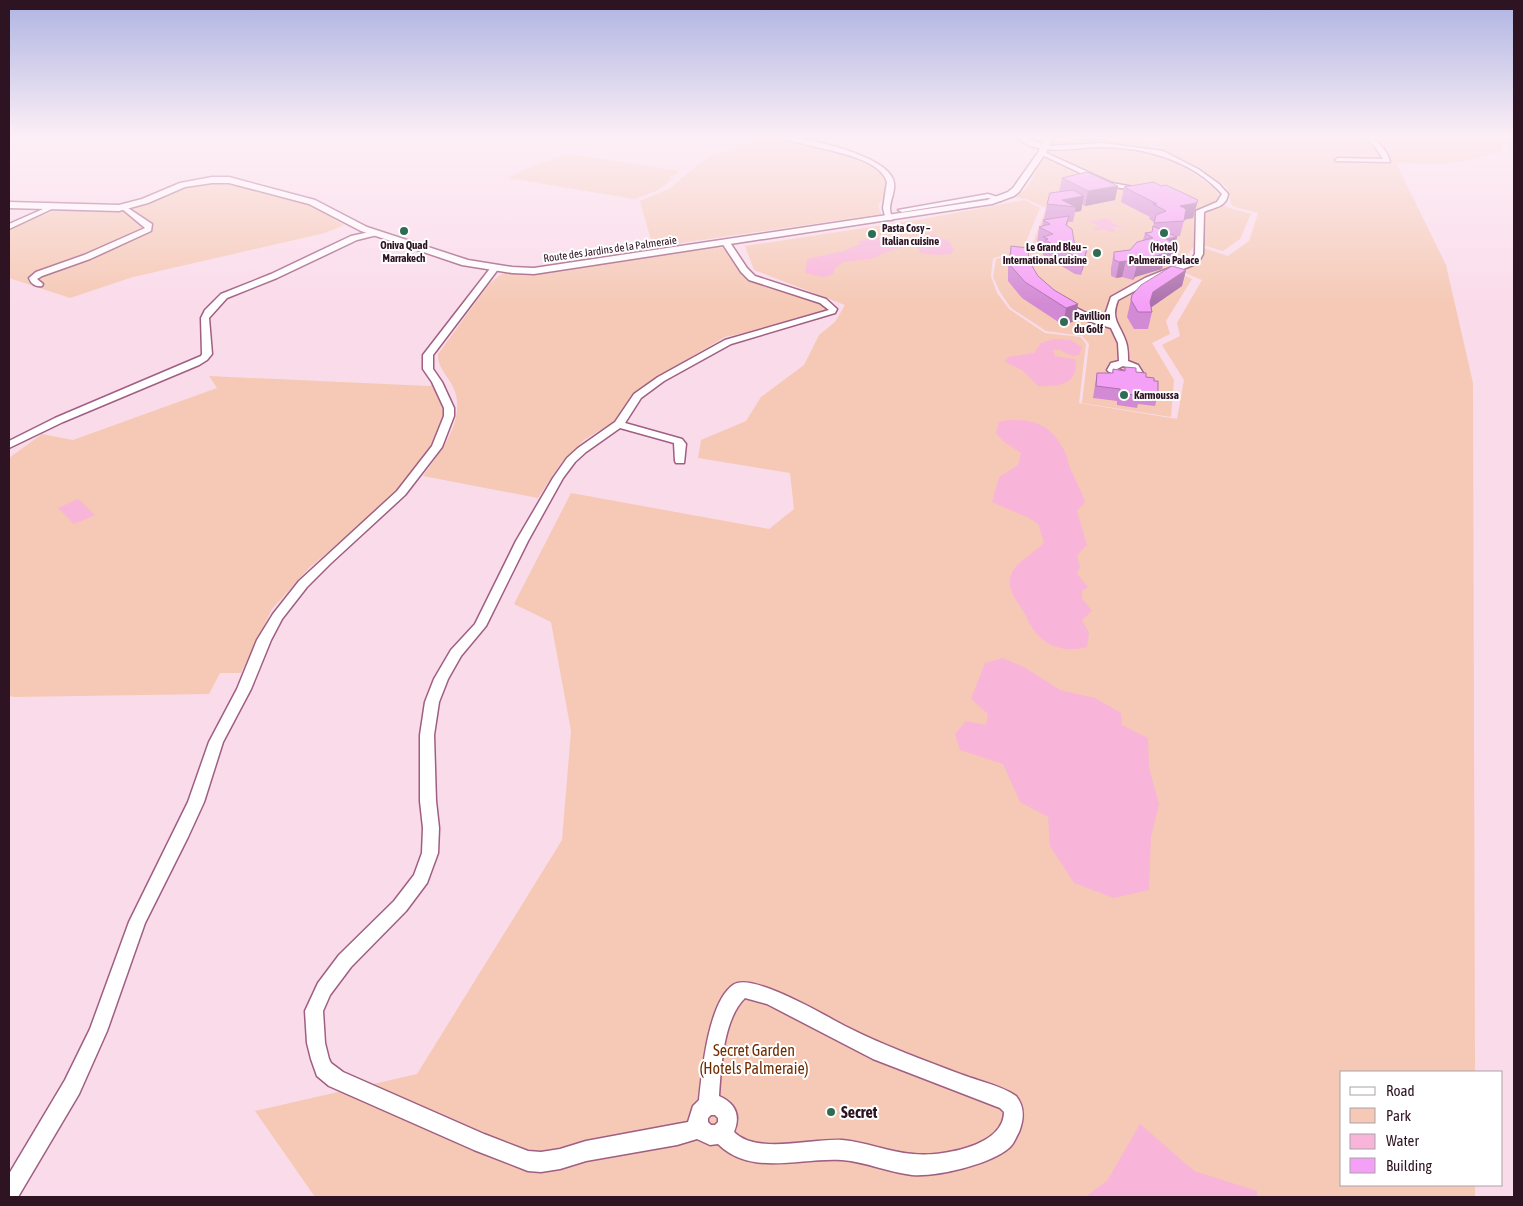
<svg xmlns="http://www.w3.org/2000/svg" width="1523" height="1206" viewBox="0 0 1523 1206" font-family="'Asap Condensed',sans-serif">
<style>
.green{fill:#f5c9b5}
.water{fill:#f8b5d9}
.lines{fill:none;stroke-linecap:round;stroke-linejoin:round}
.river{fill:#f8b5d9;fill-rule:evenodd}
.minor-casing{stroke:#a05e83;stroke-width:3}
.tertiary-casing{stroke:#a05e83;stroke-width:3}
.minor{fill:#fff;fill-rule:evenodd}
.tertiary{fill:#fff;fill-rule:evenodd}
.wall{fill:#d38ad4}
.shaded-wall{fill:#ac70ad}
.building{fill:#f5a0f7;stroke:#ac70ad}
.poi-dot{fill:#306b54;stroke:#fff;stroke-width:2}
.labels{text-anchor:middle;stroke-width:4;stroke-linejoin:round;paint-order:stroke}
.far-poi-label{font-size:11px;font-weight:bold;fill:#2e1323;stroke:#fff;text-anchor:start}
.far-street-label{font-size:11px;fill:#2e1323;stroke:#fff}
.near-park-label{font-size:16px;fill:#712d02;stroke:#fff}
.near-poi-label{font-size:16px;font-weight:bold;fill:#2e1323;stroke:#fff;text-anchor:start}
</style>
<rect width="100%" height="100%" fill="#fadbea"/>
<g class="green">
<path d="M1056,136H1150L1149,151L1172,159L1214,188L1226,207L1251,214L1240,239L1223,251L1196,243L1184,260L1170,268L1192,279L1166,321L1170,334L1152,343L1174,380L1171,417L1082,403L1089,344L1082,336L1046,331L1011,308L1000,292L993,277L996,259L1008,256L1023,255H1006L993,258L991,276L997,293L1009,309L1045,333L1081,337L1086,344L1079,403L1177,419L1184,380L1162,345L1180,336L1177,323L1202,280L1180,271L1198,263L1204,248L1228,256L1249,241L1258,213L1232,206L1227,187L1183,159L1154,148L1155,136H1505L1501,152L1464,161L1440,164L1396,163L1446,265L1473,383L1475,1072H1342V1185H1475V1197H315L255,1111L417,1074L562,840L571,731L551,622L514,604L571,493L769,529L794,509L790,473L698,458L701,440L746,421L761,397L804,365L819,335L835,322L845,305L754,270L745,246L923,219L1025,200L1040,208L1026,242V255L1028,256L1046,208L1026,199L1015,197L1027,188Z"/>
<path d="M766,137H776L857,158L855,160C870,163 879,169 888,181L886,194L878,205L881,214L653,247L640,201L669,189L705,159Z"/>
<path d="M569,154L680,171L668,178L673,179L656,191L635,199L508,178L532,166Z"/>
<path d="M213,183L241,186L311,205L344,225L325,233L133,277L70,298L9,278V230L53,211L113,210L147,205L174,191Z"/>
<path d="M718,246L728,250L743,274L750,278L815,300L828,307V309L781,325L725,337L649,382L629,400L615,421L584,440L562,462L538,498L423,476C441,451 469,416 452,385C446,374 437,366 438,354L489,284L500,275L507,272L563,270Z"/>
<path d="M209,376L429,386L437,384L446,414L425,459L389,502L309,568L272,609L241,673H220L209,694L14,697L9,696V458L42,434L73,440L217,388Z"/>
</g>
<g class="water">
<path d="M1105,218L1110,219L1114,224L1124,227H1111L1115,230L1113,233L1103,229L1094,231V227L1100,226L1088,222Z"/>
<path d="M933,234L949,241L954,250L951,254L935,255L921,253L917,246L918,237Z"/>
<path d="M883,237L903,243L904,247L881,254L875,258L844,262L836,267L832,275L822,277L805,273L807,259L844,251L860,244L858,241Z"/>
<path d="M1054,339L1071,340L1082,347L1079,355L1072,356L1060,350H1053L1055,356L1075,359C1080,385 1057,387 1038,386L1022,370L1005,362L1008,357L1034,353L1041,343Z"/>
<path d="M1009,420C1037,420 1051,425 1065,452C1068,457 1068,464 1071,470C1076,482 1081,489 1085,502L1077,511L1087,545L1077,555L1080,567L1077,574L1088,587L1082,591V598L1092,611L1082,620L1089,633L1087,647C1063,653 1044,647 1031,626C1028,622 1027,617 1024,612C1018,603 1008,590 1010,578C1014,561 1034,555 1044,542L1038,524L1029,518L992,502L999,477L1018,465L1021,453L1003,441L996,433L999,422Z"/>
<path d="M78,499L95,515L74,524L58,508Z"/>
<path d="M1003,658L1024,667L1060,690L1095,698L1121,713L1122,725L1148,738L1149,767L1159,804L1151,837L1149,890L1114,898L1074,883L1050,846L1048,817L1020,802L1003,764L960,750L955,734L966,721L986,725L988,714L971,699L985,663Z"/>
<path d="M1140,1124L1194,1171L1257,1191V1197H1085L1107,1181Z"/>
</g>
<g class="lines">
<path class="river" d="M1499,136H1509L1514,143V152L1510,151Z"/>
<g class="minor-casing">
<g id="minor">
<path d="M777,136C802,136 883,154 893,179C897,189 890,199 890,209C890,213 892,216 892,220H886L883,208L887,182C879,152 802,148 777,136Z"/>
<path d="M1016,136H1023L1047,146L1102,143L1163,151L1198,169L1219,184L1228,194C1226,208 1214,207 1204,212L1203,254L1198,263L1151,282L1118,300C1110,320 1120,324 1126,342C1128,348 1128,355 1128,361L1138,365L1143,373L1141,375L1125,378L1109,372L1107,370L1111,363L1119,361L1118,343L1111,328L1088,321L1058,304L1065,302L1094,317L1107,322L1106,312L1111,297L1145,278L1192,259L1195,254L1196,211L1217,202L1222,194C1192,160 1144,147 1101,147C1075,147 1036,158 1016,136ZM1123,366L1131,369L1132,371L1126,372L1117,369Z"/>
<path d="M1362,136C1375,136 1388,151 1390,162L1336,161L1335,160L1338,158L1383,159L1374,145Z"/>
<path d="M1042,151L1112,183L1144,189L1141,191L1108,186L1040,154L1039,153Z"/>
<path d="M988,194L1004,199L1001,201L988,198L902,212L898,210Z"/>
<path d="M52,205L55,207L54,208L9,229V224Z"/>
<path d="M121,206H125L152,224L151,231L90,259L42,276L37,279L43,284L42,286C36,287 31,284 29,278L36,272L84,255L145,228L121,208Z"/>
<path d="M374,231L378,233L377,235L357,240L277,278L227,298L209,318L212,354L207,360L199,365L63,422L9,448V441L55,418L201,356L202,354L201,318L205,310L221,294L271,274L351,236Z"/>
<path d="M723,241H729L747,268L755,276L826,299L837,309L835,313L731,344L664,381L641,398L625,423L682,439L686,444L684,463H676L675,461L674,443L620,428L586,452L575,462L563,478L528,541L486,626L461,656L448,679L439,702L434,735L436,801L439,828L438,853L427,883L406,911L351,967L330,995L323,1011L325,1043L329,1059L331,1063L343,1072L484,1134L528,1151L541,1152L560,1149L586,1141L688,1122L693,1106L699,1100C702,1072 708,1003 733,985C751,971 827,1017 847,1027C885,1046 923,1060 963,1075C979,1081 1002,1086 1016,1096C1025,1107 1024,1119 1019,1132C1016,1137 1014,1144 1009,1148C991,1164 937,1177 912,1175C888,1172 866,1162 842,1160C801,1157 751,1177 718,1144L710,1145L697,1139L677,1145L586,1161L560,1169L541,1172L528,1171L474,1150L329,1086L317,1076L311,1059L307,1043L305,1011L318,983L339,955L394,901L414,875L422,853L423,828L420,801V735L425,702L434,679L451,650L475,624L516,541L553,478L567,458L578,448L615,422L634,394L658,377L725,340L829,310L820,303L749,280L741,272L722,243ZM745,998L767,1004L873,1059L1000,1108L1004,1112C1004,1147 939,1157 913,1154C888,1152 866,1142 842,1140C812,1138 757,1155 734,1132C741,1115 735,1103 719,1096C721,1068 723,1019 745,998ZM711,1115H715L718,1118V1122L715,1125H711L708,1122V1118Z"/>
<path d="M492,266L499,268L433,355V369L442,382L454,408V416L442,447L405,495L330,564L307,587L282,619L271,640L251,689L223,742L204,802L188,837L145,923L107,1031L79,1094L18,1197H9V1174L65,1080L90,1029L129,922L188,802L209,742L237,689L257,640L273,614L299,581L397,491L432,446L444,416V408L432,382L423,369V355Z"/>
</g>
</g>
<g class="tertiary-casing">
<path id="tertiary" d="M1045,136H1053L1047,151L1019,192L1014,196L992,204L534,274L512,273L462,265L361,231L309,204L229,183H212L185,187L148,203L119,211L9,208V202L119,205L142,199L180,183L212,177H229L315,200L367,227L468,260L512,267L534,268L987,200L1008,192L1013,188L1039,151Z"/>
</g>
<use href="#minor" class="minor"/>
<use href="#tertiary" class="tertiary"/>
</g>
<g class="wall">
<path d="M1071,136H1108L1107,142L1070,140Z"/>
<path d="M1062,178L1115,200L1085,206L1082,204L1081,211L1075,212L1073,222H1068L1067,226L1075,247L1087,249L1084,265L1081,275L1075,274L1043,255V253L1041,252L1042,245L1037,242L1039,227L1042,226L1043,220L1047,219H1044L1047,204L1059,192Z"/>
<path d="M1161,186L1198,200L1194,215L1193,218L1184,220L1180,236L1175,237H1177L1171,260L1164,261L1162,269L1135,277L1133,280L1122,277L1116,278L1111,276V268L1114,252L1130,250L1143,240L1145,233L1152,232L1154,222L1149,219L1150,217L1121,202L1124,187Z"/>
<path d="M1011,246L1029,261L1038,276L1054,290L1078,304L1075,321L1063,325L1022,298L1008,281V262Z"/>
<path d="M1186,270L1182,286L1151,307L1152,312L1148,329H1134L1127,317L1132,295Z"/>
<path d="M1125,367L1154,381L1158,394L1155,406L1138,404L1137,408L1117,405V401L1093,398L1095,385L1097,373H1112L1113,369L1124,370Z"/>
</g>
<g class="shaded-wall">
<path d="M1118,186L1115,200L1085,206L1088,191Z"/>
<path d="M1084,196L1081,211L1075,212L1076,207L1062,200Z"/>
<path d="M1198,200L1193,218L1176,221L1180,206Z"/>
<path d="M1177,237L1171,260L1164,261L1162,269L1135,277L1133,280L1138,261L1166,239Z"/>
<path d="M1087,249L1084,265L1081,275L1084,259Z"/>
<path d="M1126,261L1122,277L1116,278L1119,262Z"/>
<path d="M1186,270L1182,286L1149,309L1147,312L1153,292Z"/>
<path d="M1078,304L1075,321L1063,325L1066,308Z"/>
</g>
<g class="building">
<path d="M1087,172L1118,186L1088,191L1062,178Z"/>
<path d="M1154,182L1161,186L1166,185L1198,200L1196,203L1180,206L1186,209L1184,221L1154,223L1156,215L1166,211L1153,204H1157L1124,187Z"/>
<path d="M1073,190L1084,196L1062,200L1076,207L1047,204L1050,193Z"/>
<path d="M1069,216L1066,225L1072,229L1075,247L1082,246L1087,249L1084,259L1078,258L1045,240L1048,239L1043,237L1053,234L1039,227L1050,224L1043,220Z"/>
<path d="M1153,226L1177,237L1166,239L1175,244L1155,248L1166,253L1138,261L1137,264L1126,261L1119,262L1114,260V252L1130,250L1137,242L1153,238L1145,233L1152,232Z"/>
<path d="M1011,246L1028,248L1029,261L1038,276L1054,290L1078,304L1066,308L1025,282L1010,265Z"/>
<path d="M1172,266L1186,270L1153,292L1150,302L1152,312H1138L1131,300L1132,295L1141,285Z"/>
<path d="M1125,367L1136,368V372L1146,373V377L1154,378V381H1158V394L1140,392V396L1120,393V389L1096,386L1097,373H1113V369L1125,371Z"/>
</g>
<linearGradient id="sky" x2="0" y2="1"><stop stop-color="#aeb4e2"/><stop offset="0.45" stop-color="#fdeff6"/><stop offset="1" stop-color="#fdeff6" stop-opacity="0"/></linearGradient>
<rect width="1523" height="305" fill="url(#sky)"/>
<g class="poi-dot">
<circle cx="404" cy="231" r="5"/>
<circle cx="1164" cy="233" r="5"/>
<circle cx="872" cy="234" r="5"/>
<circle cx="1097" cy="253" r="5"/>
<circle cx="1064" cy="322" r="5"/>
<circle cx="1124" cy="395" r="5"/>
<circle cx="831" cy="1112" r="5"/>
</g>
<g class="labels">
<g class="far-poi-label">
<text x="882" y="232">Pasta Cosy –<tspan x="882" dy="13">Italian cuisine</tspan></text>
<text x="404" y="249" text-anchor="middle">Oniva Quad<tspan x="404" dy="13">Marrakech</tspan></text>
<text x="1087" y="251" text-anchor="end">Le Grand Bleu –<tspan x="1087" dy="13">International cuisine</tspan></text>
<text x="1164" y="251" text-anchor="middle">(Hotel)<tspan x="1164" dy="13">Palmeraie Palace</tspan></text>
<text x="1074" y="320">Pavillion<tspan x="1074" dy="13">du Golf</tspan></text>
<text x="1134" y="399">Karmoussa</text>
</g>
<g class="far-street-label">
<text transform="translate(610 249) rotate(-8)" y="4">Route des Jardins de la Palmeraie</text>
</g>
<g class="near-park-label">
<text x="754" y="1056">Secret Garden<tspan x="754" dy="18">(Hotels Palmeraie)</tspan></text>
</g>
<g class="near-poi-label">
<text x="841" y="1118">Secret</text>
</g>
</g>
<rect width="1523" height="1206" fill="none" stroke="#2e1323" stroke-width="20"/>
<rect x="1340" y="1071" width="162" height="115" fill="#ffffff" stroke="#aba1a7"/>
<rect x="1350" y="1087" width="25" height="8" fill="#ffffff" stroke="#aba1a7"/>
<text x="1386" y="1096" font-size="15" fill="#2e1323">Road</text>
<rect x="1350" y="1108" width="25" height="15" fill="#f5c9b5" stroke="#aba1a7"/>
<text x="1386" y="1121" font-size="15" fill="#2e1323">Park</text>
<rect x="1350" y="1134" width="25" height="15" fill="#f8b5d9" stroke="#aba1a7"/>
<text x="1386" y="1146" font-size="15" fill="#2e1323">Water</text>
<rect x="1350" y="1158" width="25" height="15" fill="#f5a0f7" stroke="#aba1a7"/>
<text x="1386" y="1171" font-size="15" fill="#2e1323">Building</text>
</svg>
